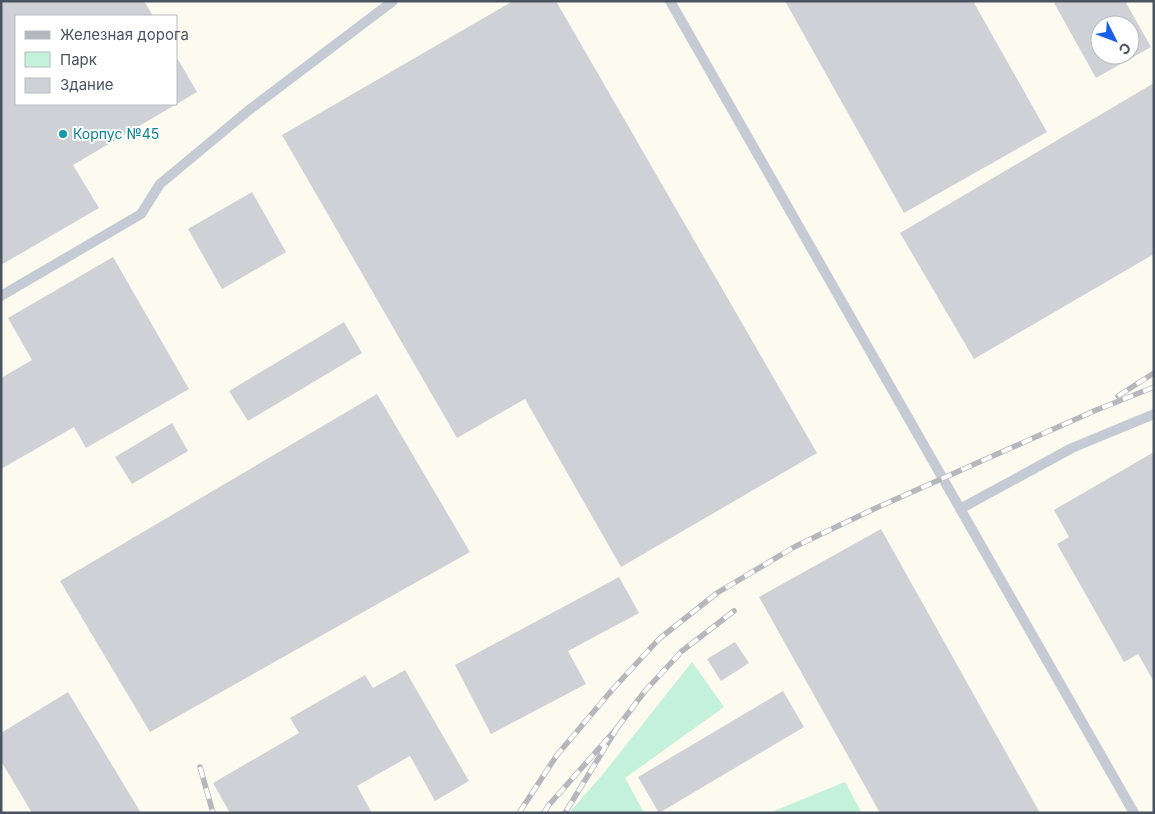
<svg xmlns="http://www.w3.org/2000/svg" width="1155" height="814" viewBox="0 0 1155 814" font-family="Inter,sans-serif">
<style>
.commercial{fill:#fdfaef;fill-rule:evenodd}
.green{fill:#c3f1d9}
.building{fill:#cfd1d7;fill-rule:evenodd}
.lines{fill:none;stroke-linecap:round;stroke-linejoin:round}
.lane{stroke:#c4cbd4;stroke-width:10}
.rail-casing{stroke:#b5b7bd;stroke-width:5.5}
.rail{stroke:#fff;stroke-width:4;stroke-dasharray:11;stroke-linecap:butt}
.culture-dot{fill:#0f9aa8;stroke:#fff;stroke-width:2}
.labels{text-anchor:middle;stroke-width:4;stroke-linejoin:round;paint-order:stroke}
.culture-label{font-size:14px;fill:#0d838f;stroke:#fff;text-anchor:start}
</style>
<rect width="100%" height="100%" fill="#f5f3f3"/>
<path class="commercial" d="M1,1H1154V813H1ZM16,16H176V104H16ZM1100,25H1130V55H1100Z"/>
<g class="green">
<path d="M692,662L724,707L625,778L644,813H569L603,774Z"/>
<path d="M845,782L862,813H769Z"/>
</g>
<g class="building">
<path d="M1,1H144L153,16H16V104H176V56L197,92L73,165L99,208L1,265Z"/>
<path d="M513,1H556L817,453L621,567L525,399L457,438L282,135Z"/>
<path d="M785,1H973L1047,132L904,213Z"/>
<path d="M1053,1H1125L1151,47L1096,78ZM1100,25H1130V55H1100Z"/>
<path d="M1154,83V254L974,359L900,233Z"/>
<path d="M252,192L286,252L222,289L188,229Z"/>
<path d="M113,257L189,389L86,448L74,427L1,469V378L32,360L8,318Z"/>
<path d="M344,322L362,353L248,421L229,391Z"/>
<path d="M377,394L470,552L150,732L60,581Z"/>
<path d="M172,423L188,451L132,484L115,457Z"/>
<path d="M1154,452V682L1138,654L1124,662L1057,544L1069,537L1054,510Z"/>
<path d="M881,529L1040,813H880L759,597Z"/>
<path d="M619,577L639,613L568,651L586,684L491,734L455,665Z"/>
<path d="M735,642L749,663L721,681L707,659Z"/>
<path d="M405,670L469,781L435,801L410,756L357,786L372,813H230L213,783L299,733L290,718L365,675L373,688Z"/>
<path d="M783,691L804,727L659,813L638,777Z"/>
<path d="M68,692L141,813H32L1,761V733Z"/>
</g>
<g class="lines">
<g class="lane">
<path d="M670,1L1134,813"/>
<path d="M1,296L141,214L160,184L249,110L393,1"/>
<path d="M960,509L1072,448L1154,414"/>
</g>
<g class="rail-casing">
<g id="rail">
<path d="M1118,396L1154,373"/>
<path d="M617,728L645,691L682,651L734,611"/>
<path d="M200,767L213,813"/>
<path d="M519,813L557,755L612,690L659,639L717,593L796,546L876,508L1094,411L1154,387"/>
<path d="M544,813L548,806L617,728L565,813"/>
</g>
</g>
<use href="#rail" class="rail"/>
</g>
<circle class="culture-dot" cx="63" cy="134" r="5"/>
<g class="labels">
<g class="culture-label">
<text x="73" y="139">Корпус №45</text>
</g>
</g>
<rect width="1155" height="814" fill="none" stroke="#4a5461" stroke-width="5"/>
<rect x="15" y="15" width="162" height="90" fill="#ffffff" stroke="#b7bbc0"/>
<rect x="25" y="31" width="25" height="8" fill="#b5b7bd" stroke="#b7bbc0"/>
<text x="60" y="40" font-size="15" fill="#4a5461">Железная дорога</text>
<rect x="25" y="52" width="25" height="15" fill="#c3f1d9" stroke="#b7bbc0"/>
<text x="60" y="65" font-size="15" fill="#4a5461">Парк</text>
<rect x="25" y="78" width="25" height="15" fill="#cfd1d7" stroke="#b7bbc0"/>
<text x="60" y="90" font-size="15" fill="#4a5461">Здание</text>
<g transform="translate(1115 40) rotate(132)"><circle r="24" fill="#ffffff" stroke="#b7bbc0"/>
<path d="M0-4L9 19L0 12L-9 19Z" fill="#185eea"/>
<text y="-8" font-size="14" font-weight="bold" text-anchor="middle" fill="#4a5461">С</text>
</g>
</svg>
